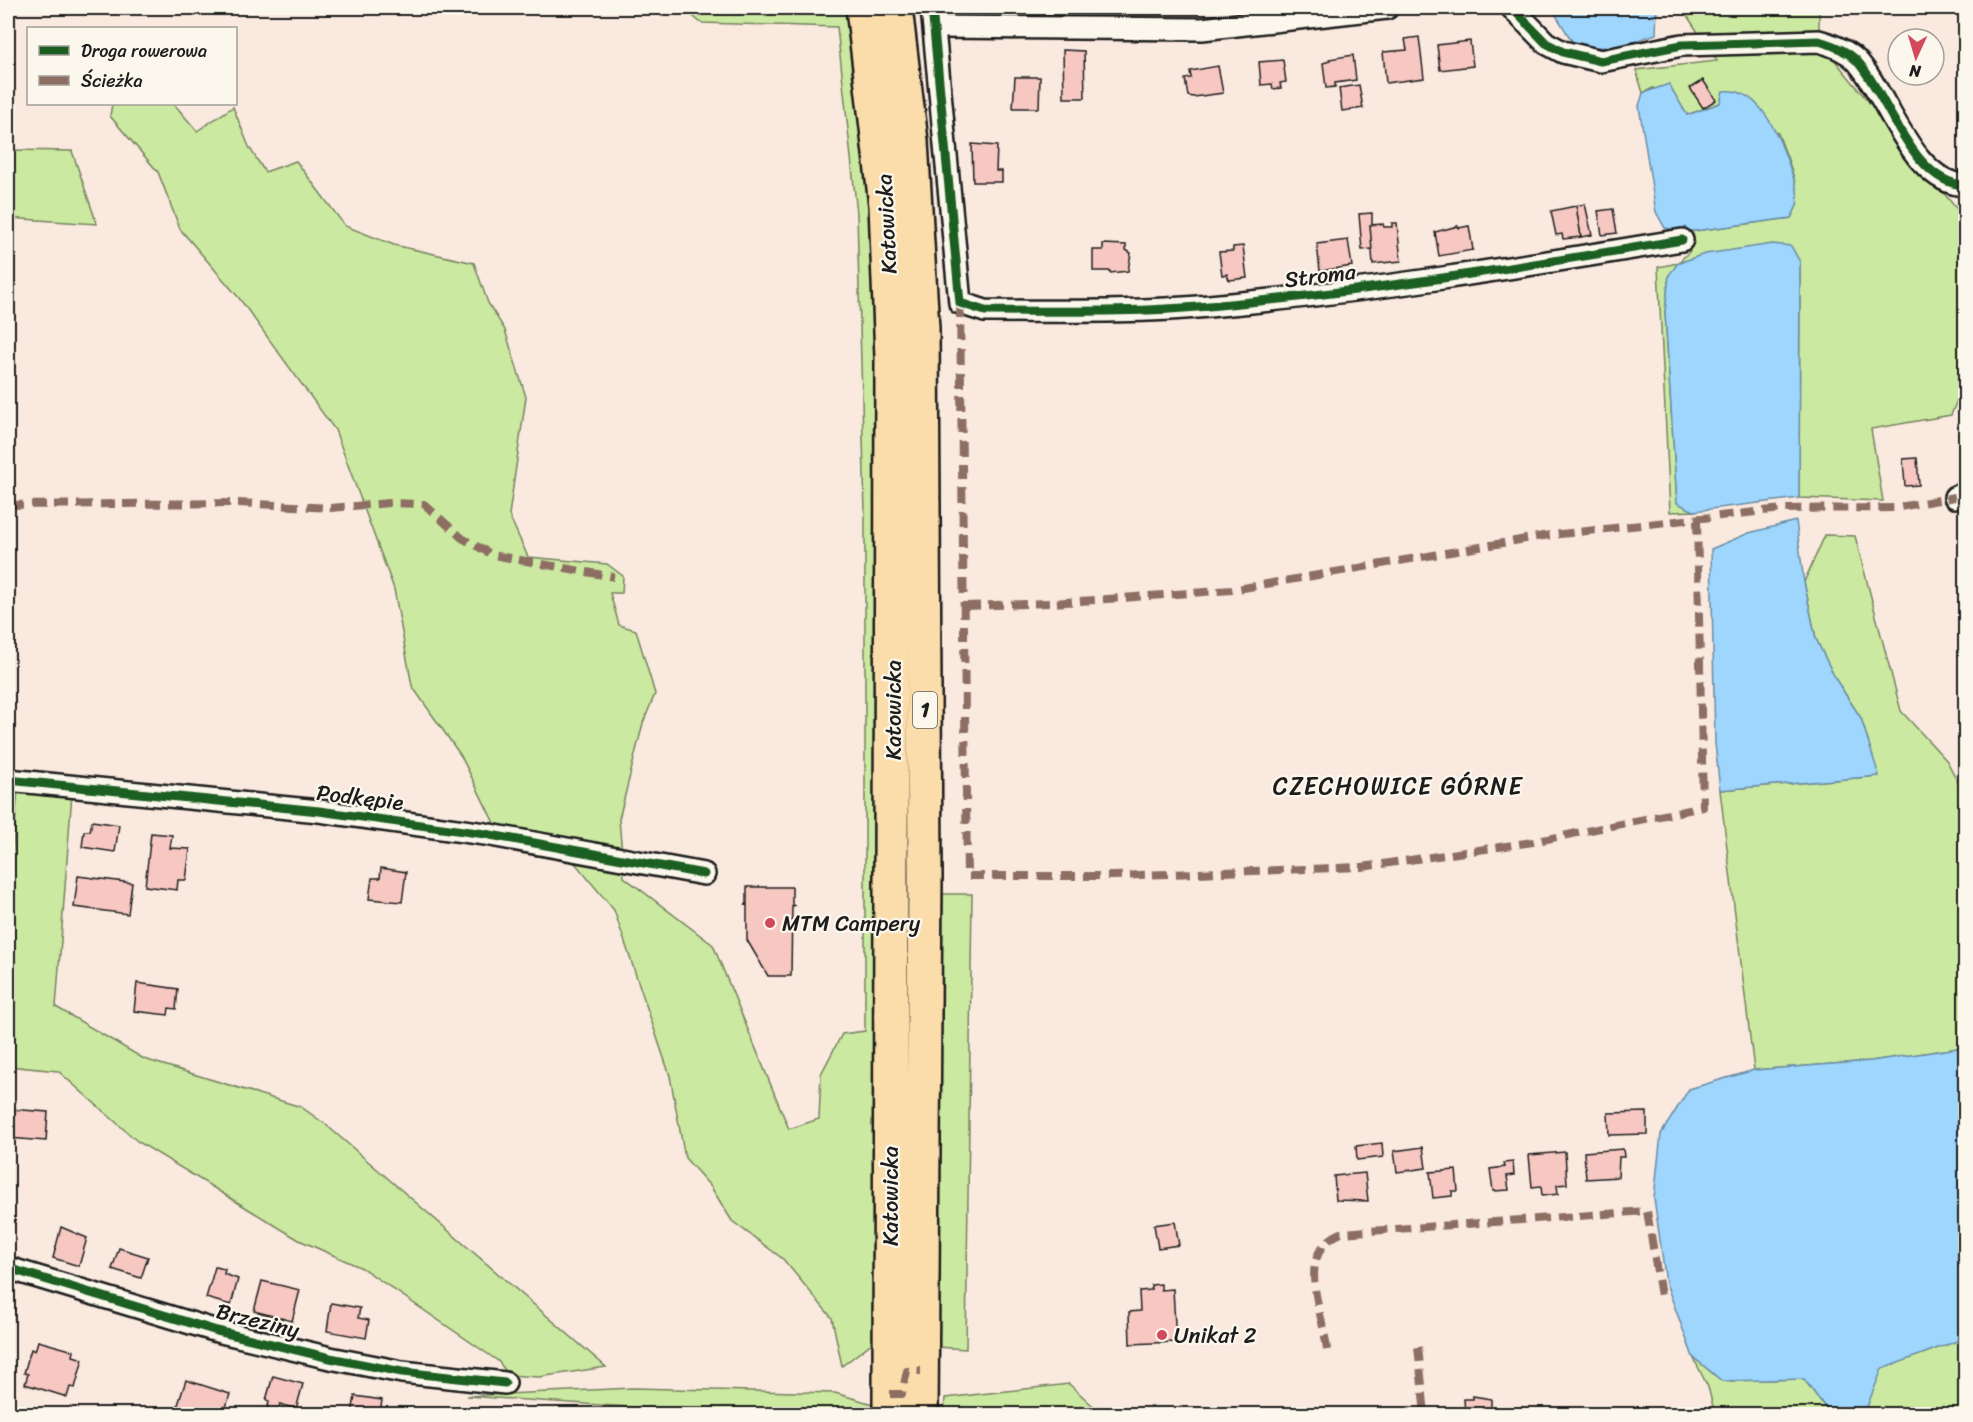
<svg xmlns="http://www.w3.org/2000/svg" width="1973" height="1422" viewBox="0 0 1973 1422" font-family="Sriracha,sans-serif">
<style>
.green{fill:#cbe9a0;stroke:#74825e;stroke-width:1.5}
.water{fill:#9ed6fe;stroke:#6a8ca4;stroke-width:1.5}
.building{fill:#f7c7c2;stroke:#1c1c1c;stroke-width:1.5}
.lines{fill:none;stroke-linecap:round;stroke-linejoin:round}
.minor-casing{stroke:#1c1c1c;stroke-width:26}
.primary-casing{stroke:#1c1c1c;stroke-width:38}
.minor{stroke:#fbf7ec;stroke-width:21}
.primary{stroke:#fbddab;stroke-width:33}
.quiet{stroke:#8d6e63;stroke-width:8;stroke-dasharray:15 8;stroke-linecap:butt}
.cycleway-casing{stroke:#fbf7ec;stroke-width:13}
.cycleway{stroke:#1b5e20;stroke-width:9}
.poi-dot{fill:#d1495b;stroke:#fbf7ec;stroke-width:2}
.labels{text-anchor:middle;stroke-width:4.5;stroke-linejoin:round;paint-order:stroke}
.shield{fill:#fbf7ec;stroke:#5f5e5a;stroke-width:1.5}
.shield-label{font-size:21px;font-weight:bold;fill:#1c1c1c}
.street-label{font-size:22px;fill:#1c1c1c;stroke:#fbf7ec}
.poi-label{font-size:22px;fill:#1c1c1c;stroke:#fbf7ec;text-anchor:start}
.neighbourhood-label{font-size:24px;letter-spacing:1.5px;fill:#1c1c1c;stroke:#fbf7ec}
</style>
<rect width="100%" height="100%" fill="#fae9df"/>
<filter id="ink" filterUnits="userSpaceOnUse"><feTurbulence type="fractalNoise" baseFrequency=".0167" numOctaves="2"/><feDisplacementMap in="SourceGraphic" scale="12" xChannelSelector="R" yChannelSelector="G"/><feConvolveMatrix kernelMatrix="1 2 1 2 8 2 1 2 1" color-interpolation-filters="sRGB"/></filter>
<g filter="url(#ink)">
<g class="green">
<path d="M688,8H848L853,33L874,244L880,497L877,1228L873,1342L842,1366L832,1318L783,1259L732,1221L711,1187L685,1158L670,1076L614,910L575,863L523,830L498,831L461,756L412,686L394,589L335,430L239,298L180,229L158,172L110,116L112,104H174L197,131L233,107L249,147L265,172L296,161L345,226L394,245L474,263L488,303L505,330L526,397L509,515L528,557L607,564L623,576L622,593H610L619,625L636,630L655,694L643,723L619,819L624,877L713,945L789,1129L819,1119L821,1074L842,1034L865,1031V512L857,214L837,27L701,23L688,12Z"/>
<path d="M1682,8H1819V41L1965,219V381L1951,415L1871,429L1883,501L1799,498L1800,262L1669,275L1665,312L1677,502L1694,511L1670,512L1658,267L1678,263L1690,251L1687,232L1791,218C1805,190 1787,160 1778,133L1720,103L1687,115L1653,88L1643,93L1636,70L1717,61Z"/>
<path d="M8,150L72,151L97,224L8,218Z"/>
<path d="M1825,535L1855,536L1901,711L1947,761L1960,786L1966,889L1965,1047L1871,1061L1754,1070L1720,790L1878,776L1861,718L1836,680L1816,639L1804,582Z"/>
<path d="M18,789L72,793L56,1007L144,1059L301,1107L325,1124L606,1367L539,1377L509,1375L498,1361L362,1268L299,1240L137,1141L58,1071L8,1066V900Z"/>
<path d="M943,894H972L966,1349L937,1347Z"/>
<path d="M1965,1338V1414H1864L1881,1369Z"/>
<path d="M1693,1357L1722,1381L1804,1379L1830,1414H1715L1708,1387Z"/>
<path d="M1069,1384L1102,1414H944L945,1398Z"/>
<path d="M633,1388L835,1393L873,1404V1414H732L467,1396Z"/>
</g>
<g class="water">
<path d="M1554,8H1657L1656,34L1615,48L1575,46L1554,12Z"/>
<path d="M1669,84L1687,115L1720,103L1723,91C1760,86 1779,137 1789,165C1793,177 1800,192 1797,205C1796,209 1793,214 1791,218L1687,232L1665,228L1656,212L1639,106L1643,93Z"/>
<path d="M1773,244L1791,246L1800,262L1799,498L1694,511L1677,503L1665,312L1669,275L1678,263L1705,254Z"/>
<path d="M1796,521L1804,582L1816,639L1836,680L1861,718L1879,776L1720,790L1715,743L1711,549L1749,533Z"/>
<path d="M1965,1047V1338L1882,1369L1864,1414H1830L1804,1379L1722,1381L1693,1357L1666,1283L1654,1198L1661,1134L1689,1089L1754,1070L1871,1061Z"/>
</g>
<g class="building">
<path d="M1419,37L1424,78L1386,83L1383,52L1407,50L1405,39Z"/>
<path d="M1470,41L1473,66L1440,70L1437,45Z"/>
<path d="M1063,50L1084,51L1085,98H1064Z"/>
<path d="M1353,55L1356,80L1335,83V87L1326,88L1323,63L1330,61L1329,59Z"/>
<path d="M1283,60L1286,82L1280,83L1281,88L1273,89L1272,84L1261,85L1259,62Z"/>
<path d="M1218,66L1223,93L1194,97L1188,96L1185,79L1191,78L1190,71Z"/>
<path d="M1015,77H1040L1039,108H1013Z"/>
<path d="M1703,80L1716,100L1703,108L1690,88Z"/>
<path d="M1359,85L1363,108L1342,111L1339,88Z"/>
<path d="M972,144L997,146L996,171H1002V182H973Z"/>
<path d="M1585,204L1592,235L1581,237L1576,206Z"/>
<path d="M1576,206L1581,237L1563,239L1562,234L1556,235L1551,211Z"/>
<path d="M1613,209L1617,233L1602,235L1598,211Z"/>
<path d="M1372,213V249L1362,250L1359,214Z"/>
<path d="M1392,223H1397L1401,261L1373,264L1370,225L1383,224L1384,227H1392Z"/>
<path d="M1458,226L1459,228L1469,226L1473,250L1439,256L1435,232Z"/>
<path d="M1348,240L1352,266L1320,271L1317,244Z"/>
<path d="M1103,244L1126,245V250L1131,253L1128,271L1110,273V271H1093V250H1103Z"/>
<path d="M1243,246L1247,278L1229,280L1227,274L1222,275L1219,252L1233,251V247Z"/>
<path d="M1917,458L1919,485L1905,486L1903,459Z"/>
<path d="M92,821L119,825L115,852L82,847L84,831H90Z"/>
<path d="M151,833L172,835L170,848L190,849L186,880H178L177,890L145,886Z"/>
<path d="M381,868L406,872L402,902L369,899L372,878H380Z"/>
<path d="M78,876L132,883L128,914L74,907Z"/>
<path d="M759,885V887H792V905L795,906L792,905L791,976H768L747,940V905H745L747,904V887H759Z"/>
<path d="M137,983L178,989L176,1009L169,1008L168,1015L134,1011Z"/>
<path d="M10,1109L48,1112L46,1141L8,1138Z"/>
<path d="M1647,1112V1134L1609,1135L1608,1113Z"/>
<path d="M1382,1143L1383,1157L1357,1160L1356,1146Z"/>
<path d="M1423,1147L1426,1168L1397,1172L1394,1151Z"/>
<path d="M1623,1149L1624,1157H1619L1618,1177L1586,1179L1584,1152Z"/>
<path d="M1565,1152L1567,1184L1557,1185L1558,1194L1542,1196L1541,1186L1532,1187L1529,1155Z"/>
<path d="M1513,1162L1514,1175L1507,1176L1509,1190L1493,1191L1490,1169L1505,1167L1504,1163Z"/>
<path d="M1456,1170L1458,1191H1452V1196L1433,1198L1430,1172Z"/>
<path d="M1365,1173L1368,1201L1336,1200L1334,1176Z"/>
<path d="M1175,1222L1179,1245L1158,1248L1154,1225Z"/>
<path d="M61,1227L87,1238L79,1266L53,1258Z"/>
<path d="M119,1248L148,1257L141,1278L112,1269Z"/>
<path d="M215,1267L225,1269L224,1274L238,1279L231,1305L206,1298Z"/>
<path d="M262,1281L300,1290L292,1321L254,1311Z"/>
<path d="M1161,1284V1290L1173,1289L1176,1342L1130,1344L1129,1312L1140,1311L1139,1291L1151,1290V1285Z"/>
<path d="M331,1303L360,1308L358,1318L369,1320L366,1338L327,1331Z"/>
<path d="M8,1307L14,1309L9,1330H8Z"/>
<path d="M38,1341L74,1351L73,1356L83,1359L75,1388L70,1387L67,1397L25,1384L28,1374L24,1373L31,1349L35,1351Z"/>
<path d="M273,1376L303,1384L296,1409L280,1404L278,1413L267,1409L269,1402L266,1400Z"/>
<path d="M186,1380L230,1394L224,1414H175Z"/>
<path d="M355,1396L382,1400L380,1414H352Z"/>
<path d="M1473,1396L1491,1399V1414H1465L1464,1399H1473Z"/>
</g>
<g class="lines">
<g class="minor-casing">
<g id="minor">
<path d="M932,8L960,303L985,311C1059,311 1135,313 1209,306C1368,292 1525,266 1682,240"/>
<path d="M1512,8L1546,43L1563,52L1601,61L1682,45L1819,41C1833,45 1846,50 1856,60C1887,92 1912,185 1966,185"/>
<path d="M935,27L1202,29L1387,8"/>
<path d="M1955,497L1966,493"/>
<path d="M8,780L319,811L485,834L704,874"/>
<path d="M8,1268L217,1331L330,1358L402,1372L505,1383"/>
</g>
</g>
<g class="primary-casing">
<g id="primary">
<path d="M863,8L886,205L892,357L890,1414"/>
<path d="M895,8L911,141L922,328L925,876L921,1414"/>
</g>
</g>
<use href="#minor" class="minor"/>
<use href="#primary" class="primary"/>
<g class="quiet">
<path d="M960,303L967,876H1113L1362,867L1533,842L1703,807L1697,519"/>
<path d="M8,505L238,503L331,508L389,503L424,504L462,538L493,555L614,577"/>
<path d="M965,606L1052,603L1232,590L1543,536L1782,509L1894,508L1955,497"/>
<path d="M1418,1347L1425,1414"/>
<path d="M1327,1350C1323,1309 1293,1254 1341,1233L1647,1211L1661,1296"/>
<path d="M890,1394H902L907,1371H921"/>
</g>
<g class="cycleway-casing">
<g id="cycleway">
<path d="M932,8L960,303L985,311C1059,311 1135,313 1209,306C1368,292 1525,266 1682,240"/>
<path d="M1512,8L1546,43L1563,52L1601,61L1682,45L1819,41C1833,45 1846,50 1856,60C1887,92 1912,185 1966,185"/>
<path d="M8,780L319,811L485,834L704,874"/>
<path d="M8,1268L217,1331L330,1358L402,1372L505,1383"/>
</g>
</g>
<use href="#cycleway" class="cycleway"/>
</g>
</g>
<g class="poi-dot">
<circle cx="770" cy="923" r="6"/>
<circle cx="1162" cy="1335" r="6"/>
</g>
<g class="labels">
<rect class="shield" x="913" y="692" width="24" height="36" rx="4.5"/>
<g class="shield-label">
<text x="925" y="717">1</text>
</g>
<g class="street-label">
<text transform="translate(886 224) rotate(-93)" y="8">Katowicka</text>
<text transform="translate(1320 275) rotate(-7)" y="8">Stroma</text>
<text transform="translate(893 710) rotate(-90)" y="8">Katowicka</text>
<text transform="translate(360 797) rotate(7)" y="8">Podkępie</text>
<text transform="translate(890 1196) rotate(-90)" y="8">Katowicka</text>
<text transform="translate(258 1320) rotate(14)" y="8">Brzeziny</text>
</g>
<g class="poi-label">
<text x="782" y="931">MTM Campery</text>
<text x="1174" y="1343">Unikat 2</text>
</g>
<g class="neighbourhood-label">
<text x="1398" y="794">CZECHOWICE GÓRNE</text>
</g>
</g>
<rect width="1973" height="1422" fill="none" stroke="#fbf7ec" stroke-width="30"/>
<rect x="15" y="15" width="1943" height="1392" fill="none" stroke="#1c1c1c" stroke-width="2" filter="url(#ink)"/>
<rect x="27" y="27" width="210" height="78" fill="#fbf7ec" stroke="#a29f99" stroke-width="1.5"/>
<rect x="39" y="46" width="30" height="9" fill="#1b5e20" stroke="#a29f99" stroke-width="1.5"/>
<text x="81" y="57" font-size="18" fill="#1c1c1c">Droga rowerowa</text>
<rect x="39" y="76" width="30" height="9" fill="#8d6e63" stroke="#a29f99" stroke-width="1.5"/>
<text x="81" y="87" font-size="18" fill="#1c1c1c">Ścieżka</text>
<g transform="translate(1916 57) rotate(184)"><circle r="28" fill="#fbf7ec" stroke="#a29f99" stroke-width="1.5"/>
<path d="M0-4.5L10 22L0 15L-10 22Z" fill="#d1495b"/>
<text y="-9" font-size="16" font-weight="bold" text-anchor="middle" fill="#1c1c1c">N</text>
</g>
</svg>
